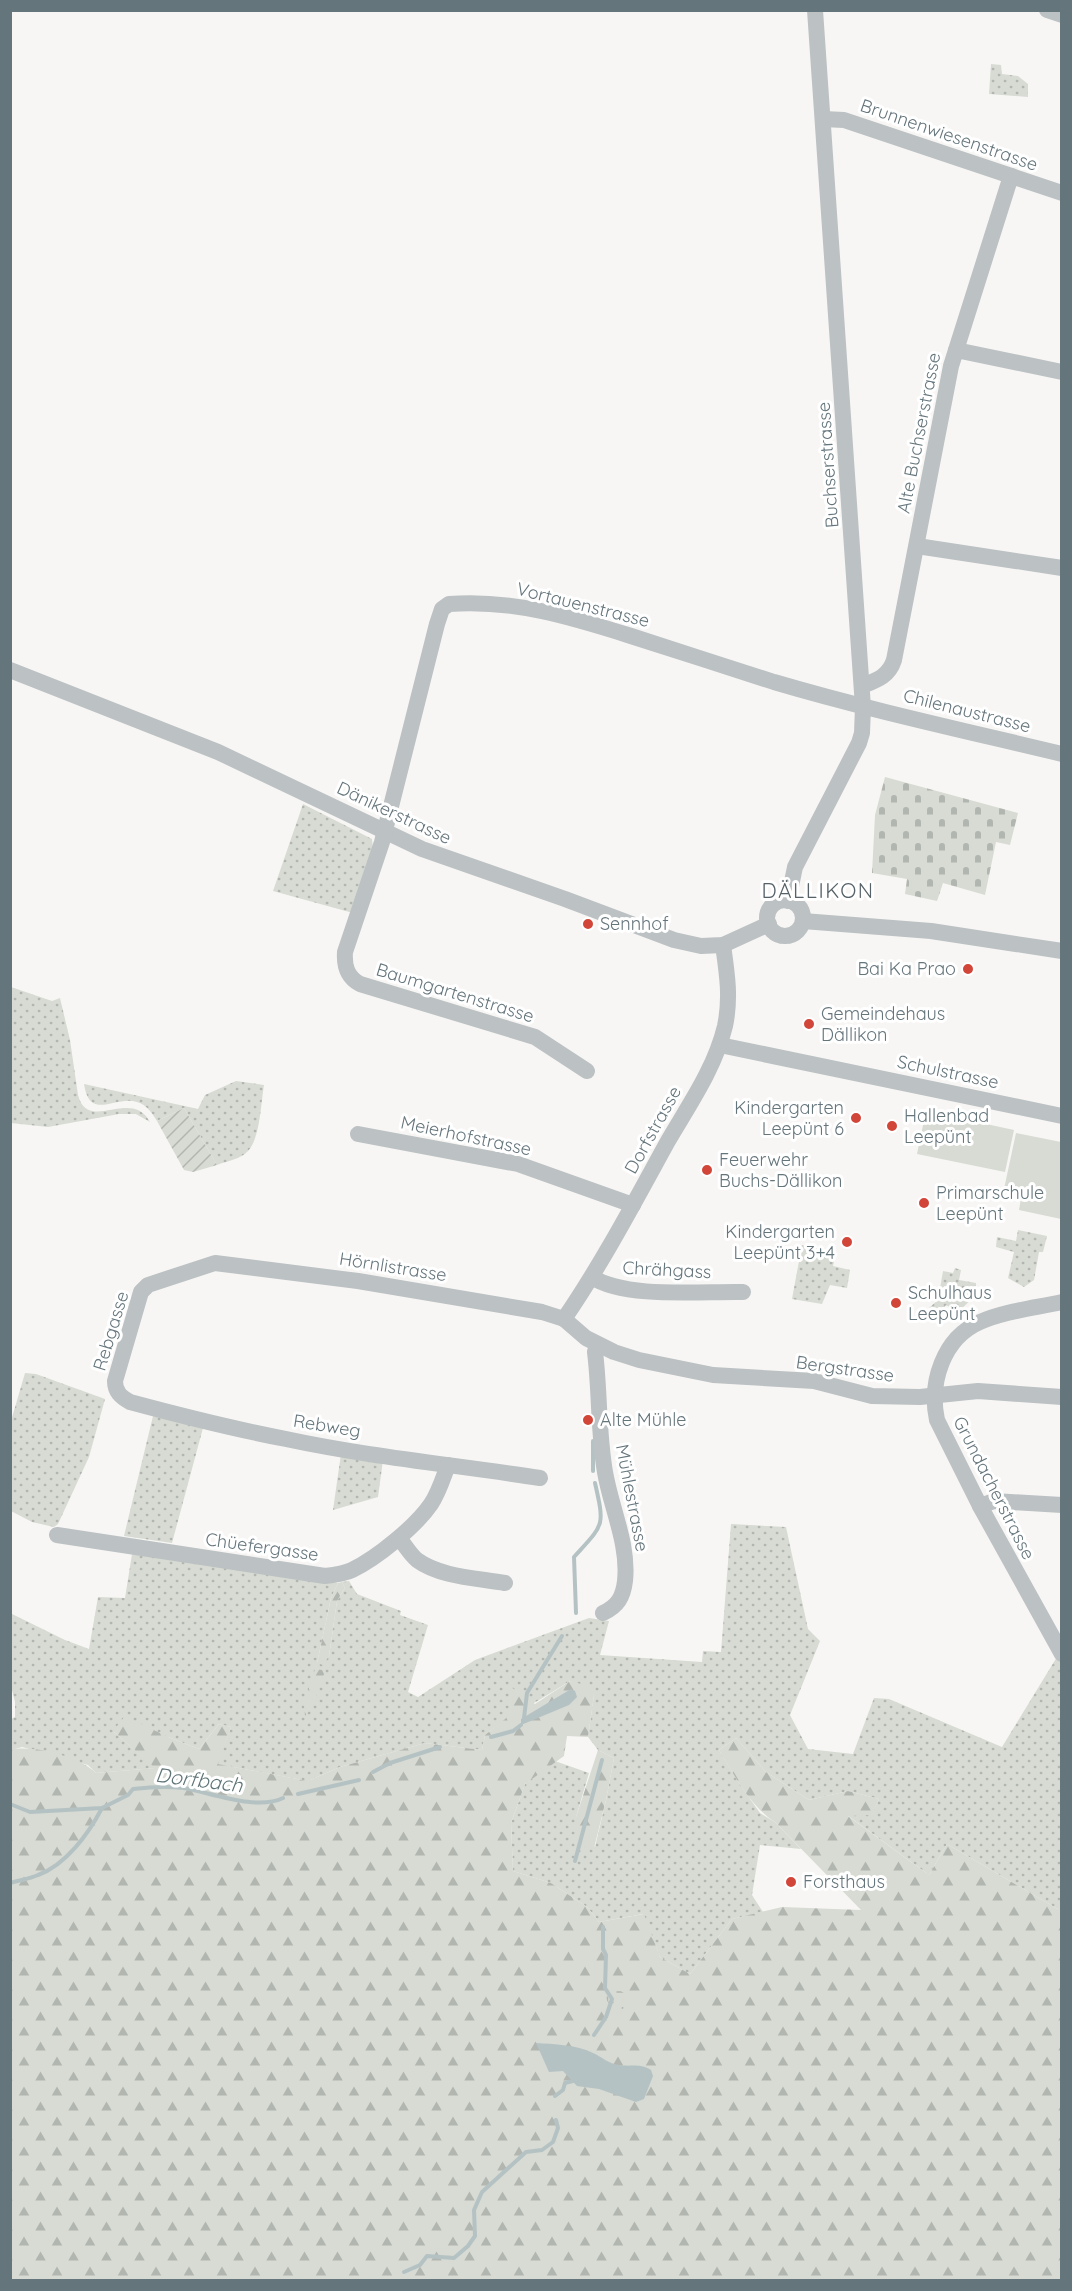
<svg xmlns="http://www.w3.org/2000/svg" width="1072" height="2291" viewBox="0 0 1072 2291" font-family="Quicksand,sans-serif">
<style>
.grass{fill:url(#grass-dots)}
.forest{fill:url(#forest-firs)}
.wetland{fill:url(#wetland-marsh)}
.cemetery{fill:url(#cemetery-stones)}
.garden{fill:url(#garden-furrows)}
.pitch{fill:#d7dbd3}
.water{fill:#b5c2c4}
.lines{fill:none;stroke-linecap:round;stroke-linejoin:round}
.stream{stroke:#b5c2c4;stroke-width:4}
.minor{stroke:#bcc1c3;stroke-width:16}
.poi-dot{fill:#d14639;stroke:#fff;stroke-width:2}
.labels{text-anchor:middle;stroke-width:6;stroke-linejoin:round;paint-order:stroke}
.street-label{font-size:18px;fill:#65757c;stroke:#fff}
.poi-label{font-size:18px;fill:#65757c;stroke:#fff;text-anchor:start}
.water-label{font-size:20px;font-style:italic;fill:#5f7477;stroke:#fff}
.quarter-label{font-size:21px;letter-spacing:1.5px;fill:#566268;stroke:#fff}
</style>
<defs>
<pattern id="grass-dots" width="8" height="8" patternUnits="userSpaceOnUse" patternTransform="scale(1.5)"><rect width="8" height="8" fill="#d7dbd3"/><path d="M2 2h.1M6 6h.1" fill="none" stroke="#b2b6b0" stroke-width="1.8" stroke-linecap="round"/></pattern>
<pattern id="forest-firs" width="22" height="20" patternUnits="userSpaceOnUse" patternTransform="scale(1.5)"><rect width="22" height="20" fill="#d7dbd3"/><path d="M5 1l3.5 6h-7zM16 11l3.5 6h-7z" fill="#b2b6b0"/></pattern>
<pattern id="wetland-marsh" width="20" height="14" patternUnits="userSpaceOnUse" patternTransform="scale(1.5)"><rect width="20" height="14" fill="#d7dbd3"/><path d="M1 5h8M5 5V1M11 12h8M15 12V8" fill="none" stroke="#b2b6b0"/></pattern>
<pattern id="cemetery-stones" width="16" height="16" patternUnits="userSpaceOnUse" patternTransform="scale(1.5)"><rect width="16" height="16" fill="#d7dbd3"/><path d="M2 7V4a2 2 0 0 1 4 0v3zM10 15v-3a2 2 0 0 1 4 0v3z" fill="#b2b6b0"/></pattern>
<pattern id="garden-furrows" width="10" height="10" patternUnits="userSpaceOnUse" patternTransform="scale(1.5)"><rect width="10" height="10" fill="#d7dbd3"/><path d="M-1 1l2-2M0 10L10 0M9 11l2-2" fill="none" stroke="#b2b6b0"/></pattern>
</defs>
<rect width="100%" height="100%" fill="#f7f6f4"/>
<g class="grass">
<path d="M991,64L1001,65L1002,74L1018,76L1028,84V97L989,94Z"/>
<path d="M303,804L372,839L373,850L353,913L273,891Z"/>
<path d="M11,987L52,1001L60,998L70,1040L78,1095C88,1134 131,1087 150,1122L136,1114H119L48,1127L11,1123Z"/>
<path d="M236,1081L264,1085C261,1102 260,1139 248,1151C241,1159 227,1161 217,1165L184,1108L157,1121C152,1113 147,1105 137,1102C115,1095 90,1122 84,1084L198,1109L205,1095Z"/>
<path d="M1018,1230L1047,1236L1043,1252H1039L1034,1280L1024,1287L1008,1278L1014,1252L996,1247L997,1237L1016,1241Z"/>
<path d="M802,1245L836,1253L833,1266L850,1270L847,1288L830,1285L822,1304L792,1299Z"/>
<path d="M955,1268L961,1270L959,1280L976,1283V1295L958,1312L946,1305L942,1311L930,1312L929,1308L938,1300L943,1271L953,1273Z"/>
<path d="M25,1373L36,1374L105,1399L89,1457L58,1524L54,1527L32,1522L11,1511V1421Z"/>
<path d="M153,1416L203,1428L172,1543L124,1536Z"/>
<path d="M341,1454L383,1460L378,1497L333,1510Z"/>
<path d="M731,1524L786,1527L808,1629L820,1641L790,1715L808,1749L853,1754L874,1698L889,1699L1002,1747L1060,1652L1061,1911L947,1844L929,1875L847,1815L872,1814L879,1799L848,1791L809,1800L766,1772L736,1738L719,1750L741,1786L760,1813L775,1822L801,1849L760,1845L752,1895L763,1912L732,1919L690,1974L660,1957L643,1914L599,1922L587,1907L551,1883L513,1871L511,1823L525,1784L555,1761L589,1773L576,1817L595,1847L606,1800L614,1758L598,1750L588,1737L594,1695L570,1681C541,1700 512,1714 485,1735L482,1750L425,1743L340,1767L308,1781L217,1764L231,1727L219,1724L199,1749L168,1737L114,1732L156,1768L96,1773L88,1765L22,1747L11,1750V1719L15,1717V1702L11,1686L10,1613L65,1640L89,1649L98,1597L125,1598L132,1554L338,1583L331,1598L317,1663L329,1656L337,1601L345,1588L342,1582L349,1581L357,1594L401,1611L400,1615L428,1625L408,1692L418,1697L475,1660L589,1618L609,1621L600,1655L702,1662L703,1651L721,1652Z"/>
</g>
<g class="forest">
<path d="M342,1582L345,1588L337,1601L329,1656L323,1665L317,1663L331,1598L338,1583Z"/>
<path d="M315,1669L322,1670L324,1674L313,1705L305,1716L304,1704Z"/>
<path d="M570,1681L585,1685L594,1695L588,1737L567,1736L564,1756L525,1784L511,1823L513,1871L551,1883L587,1907L599,1922L644,1914L660,1957L690,1974L732,1919L782,1907L861,1910L775,1822C749,1805 735,1776 719,1750L736,1738L766,1772L809,1800L848,1791L879,1799L872,1815L848,1816L929,1875L947,1844L1061,1911V2280H11L10,1750C31,1744 81,1757 96,1773L155,1768L113,1731L125,1716L168,1737L199,1749L219,1724L231,1727L218,1764L308,1781L340,1767L425,1743L482,1750L485,1735L509,1716L511,1687L535,1704Z"/>
<path d="M598,1750L614,1758L606,1800L594,1848L575,1846L576,1817Z"/>
</g>
<path class="wetland" d="M615,1987L628,1996L626,2008L617,2010C608,2005 604,1998 605,1988Z"/>
<path class="cemetery" d="M885,777L1018,813L1010,845L996,842L985,895L943,883L937,901L905,894L907,879L872,873L875,815Z"/>
<path class="garden" d="M184,1108L217,1165L193,1172L184,1170L157,1121Z"/>
<g class="pitch">
<path d="M926,1111L1014,1130L1005,1172L917,1154Z"/>
<path d="M1016,1133L1061,1142V1219L1019,1210L1022,1193L1004,1189Z"/>
</g>
<g class="water">
<path d="M571,1689L575,1691L577,1697L569,1705L521,1725V1719Z"/>
<path d="M536,2043C553,2044 578,2045 593,2053C602,2057 609,2064 619,2065C632,2067 639,2063 651,2070L653,2076L644,2099L636,2102L599,2089L577,2086L563,2071L549,2072Z"/>
</g>
<g class="lines">
<g class="stream">
<path d="M593,1471V1441"/>
<path d="M576,1613L574,1557C604,1524 605,1527 595,1483"/>
<path d="M524,1718L527,1693L562,1636"/>
<path d="M491,1737L513,1731L521,1725"/>
<path d="M373,1772L390,1763L440,1747"/>
<path d="M298,1794L359,1780"/>
<path d="M10,1804L30,1812L102,1808L128,1795L133,1789C150,1787 167,1786 184,1788C212,1793 257,1811 283,1798"/>
<path d="M575,1861L602,1760"/>
<path d="M10,1883C20,1880 29,1879 38,1875C66,1865 89,1833 102,1808"/>
<path d="M594,2035L606,2017L612,1999L605,1988L606,1955L603,1949V1927"/>
<path d="M555,2096L563,2090L565,2083L573,2081V2076"/>
<path d="M404,2272L420,2265L427,2256L454,2258L468,2246L475,2236L474,2210L482,2192L526,2152L542,2150L553,2142L558,2128L556,2120"/>
</g>
<g class="minor">
<path d="M1047,10L1062,15"/>
<path d="M823,119L844,120L1062,193"/>
<path d="M956,350L1062,372"/>
<path d="M917,546L1062,568"/>
<path d="M10,670L218,752L422,849L565,899L674,940L701,946L723,945L769,924"/>
<path d="M862,686C877,680 889,676 894,660L951,366L1011,176"/>
<circle cx="785" cy="918" r="18"/>
<path d="M788,901L795,867L859,743L862,733L863,707L815,10"/>
<path d="M803,921L931,931L1062,951"/>
<path d="M720,1045L1062,1116"/>
<path d="M587,1071L535,1037L360,984C347,977 344,966 345,952L382,842L437,624L442,609L449,604C512,599 571,617 631,636C679,651 726,667 774,682C869,710 966,731 1062,754"/>
<path d="M358,1134L518,1164L633,1205"/>
<path d="M592,1277C625,1299 703,1291 743,1292"/>
<path d="M1062,1302C1035,1308 1005,1311 980,1322C943,1338 929,1383 937,1420L980,1506L1062,1654"/>
<path d="M564,1319L586,1338L614,1352L639,1360L713,1375L814,1381L872,1396L920,1397L978,1391L1062,1397"/>
<path d="M564,1319C603,1262 635,1201 668,1141C689,1105 715,1068 725,1026C731,998 727,973 723,945"/>
<path d="M597,1345L595,1352C600,1392 598,1432 605,1472C611,1508 629,1544 625,1581C623,1597 618,1606 603,1613"/>
<path d="M540,1478C456,1465 370,1457 286,1439C234,1429 182,1416 130,1402C121,1397 115,1392 115,1381L141,1292L148,1285L215,1263L358,1281L542,1312L564,1319"/>
<path d="M980,1506L994,1501L1062,1505"/>
<path d="M57,1535L325,1576C335,1575 344,1574 352,1570C377,1558 416,1526 431,1504C439,1492 443,1478 448,1465"/>
<path d="M399,1538C405,1545 410,1554 417,1560C440,1577 477,1578 505,1583"/>
</g>
</g>
<g class="poi-dot">
<circle cx="588" cy="924" r="6"/>
<circle cx="968" cy="969" r="6"/>
<circle cx="809" cy="1024" r="6"/>
<circle cx="856" cy="1118" r="6"/>
<circle cx="892" cy="1126" r="6"/>
<circle cx="707" cy="1170" r="6"/>
<circle cx="924" cy="1203" r="6"/>
<circle cx="847" cy="1242" r="6"/>
<circle cx="896" cy="1303" r="6"/>
<circle cx="588" cy="1420" r="6"/>
<circle cx="791" cy="1882" r="6"/>
</g>
<g class="labels">
<g class="street-label">
<text transform="translate(949 135) rotate(19)" y="6">Brunnenwiesenstrasse</text>
<text transform="translate(919 433) rotate(-79)" y="6">Alte Buchserstrasse</text>
<text transform="translate(828 465) rotate(-94)" y="6">Buchserstrasse</text>
<text transform="translate(583 605) rotate(14)" y="6">Vortauenstrasse</text>
<text transform="translate(967 711) rotate(14)" y="6">Chilenaustrasse</text>
<text transform="translate(394 813) rotate(25)" y="6">Dänikerstrasse</text>
<text transform="translate(455 993) rotate(17)" y="6">Baumgartenstrasse</text>
<text transform="translate(948 1072) rotate(12)" y="6">Schulstrasse</text>
<text transform="translate(653 1130) rotate(-61)" y="6">Dorfstrasse</text>
<text transform="translate(466 1136) rotate(12)" y="6">Meierhofstrasse</text>
<text transform="translate(393 1267) rotate(9)" y="6">Hörnlistrasse</text>
<text transform="translate(667 1270) rotate(3)" y="6">Chrähgass</text>
<text transform="translate(111 1331) rotate(-73)" y="6">Rebgasse</text>
<text transform="translate(845 1369) rotate(8)" y="6">Bergstrasse</text>
<text transform="translate(327 1426) rotate(9)" y="6">Rebweg</text>
<text transform="translate(994 1488) rotate(63)" y="6">Grundacherstrasse</text>
<text transform="translate(632 1498) rotate(79)" y="6">Mühlestrasse</text>
<text transform="translate(262 1547) rotate(8)" y="6">Chüefergasse</text>
</g>
<g class="poi-label">
<text x="600" y="930">Sennhof</text>
<text x="956" y="975" text-anchor="end">Bai Ka Prao</text>
<text x="821" y="1020">Gemeindehaus<tspan x="821" dy="21">Dällikon</tspan></text>
<text x="844" y="1114" text-anchor="end">Kindergarten<tspan x="844" dy="21">Leepünt 6</tspan></text>
<text x="904" y="1122">Hallenbad<tspan x="904" dy="21">Leepünt</tspan></text>
<text x="719" y="1166">Feuerwehr<tspan x="719" dy="21">Buchs-Dällikon</tspan></text>
<text x="936" y="1199">Primarschule<tspan x="936" dy="21">Leepünt</tspan></text>
<text x="835" y="1238" text-anchor="end">Kindergarten<tspan x="835" dy="21">Leepünt 3+4</tspan></text>
<text x="908" y="1299">Schulhaus<tspan x="908" dy="21">Leepünt</tspan></text>
<text x="600" y="1426">Alte Mühle</text>
<text x="803" y="1888">Forsthaus</text>
</g>
<g class="water-label">
<text transform="translate(199 1780) rotate(7)" y="7">Dorfbach</text>
</g>
<g class="quarter-label">
<text x="818" y="898">DÄLLIKON</text>
</g>
</g>
<rect width="1072" height="2291" fill="none" stroke="#65757c" stroke-width="24"/>
</svg>
